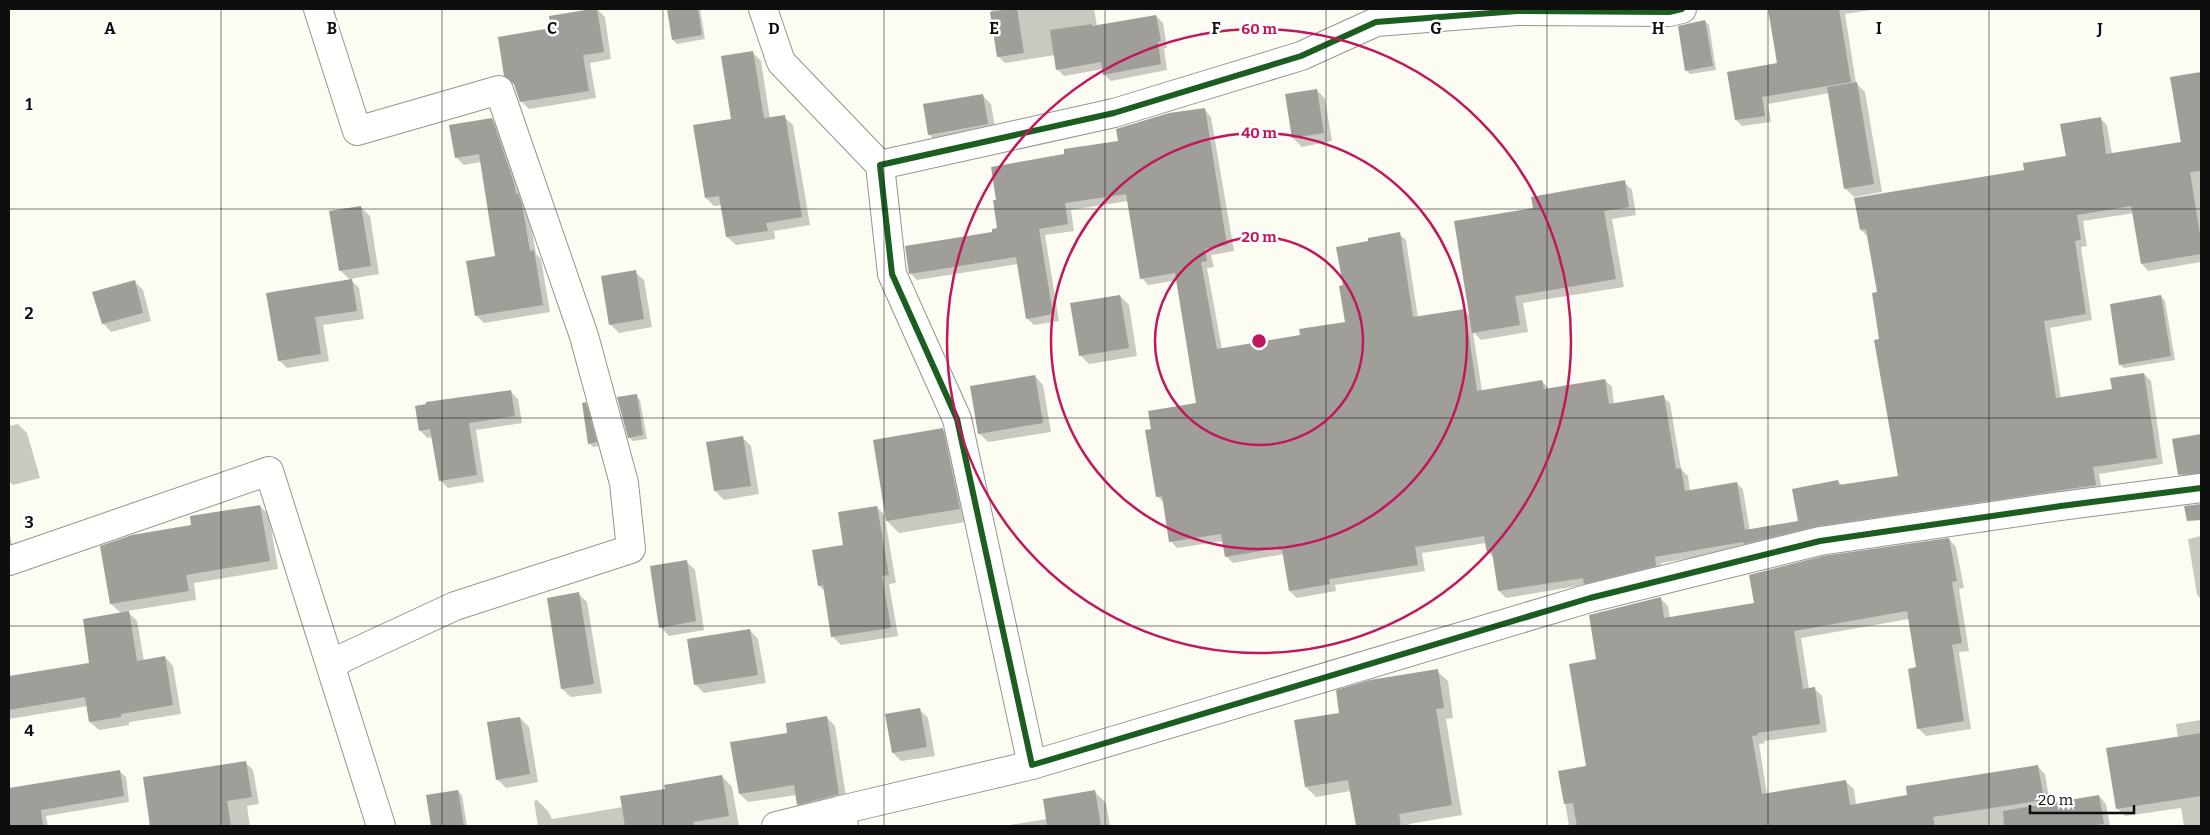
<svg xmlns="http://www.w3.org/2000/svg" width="2210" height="835" viewBox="0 0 2210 835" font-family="Bitter,serif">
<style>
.shadow{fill:#0003}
.building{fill:#9f9e98}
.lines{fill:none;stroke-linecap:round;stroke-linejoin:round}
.minor-casing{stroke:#959591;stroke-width:30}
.minor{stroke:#fffffd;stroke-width:28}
.cycleway-casing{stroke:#fff;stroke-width:9}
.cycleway{stroke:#1b5e20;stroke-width:6}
.grid{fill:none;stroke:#0e0e0e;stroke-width:1;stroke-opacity:0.55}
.ring{fill:none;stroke:#c2185b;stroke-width:2.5}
.grid-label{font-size:16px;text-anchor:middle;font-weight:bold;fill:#0e0e0e;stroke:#fff;stroke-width:5;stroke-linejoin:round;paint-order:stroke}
.centre{fill:#c2185b;stroke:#fff;stroke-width:2.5}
.ring-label{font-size:15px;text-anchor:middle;font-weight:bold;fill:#c2185b;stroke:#fff;stroke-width:5;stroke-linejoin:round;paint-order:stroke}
</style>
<rect width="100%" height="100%" fill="#fcfcf2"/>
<g class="shadow">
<path d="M597,9L605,17L611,59L590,63L596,98L529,109L521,101L515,84L553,29Z"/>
<path d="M668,9H700L705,39L677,44L673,40Z"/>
<path d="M991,9H1094L1097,26L1156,16L1163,23L1167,48H1164L1167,70L1111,81L1104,74L1103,69L1064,76L1057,69L1055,55L1005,63L998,56Z"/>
<path d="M1769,9H1878L1845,14L1856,83L1865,92L1882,192L1854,197L1845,188L1830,93L1768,104L1771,122L1742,126L1736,120L1778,64Z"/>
<path d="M1705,21L1709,25L1716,70L1690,74L1686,70Z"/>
<path d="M753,53L761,61L770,119L784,117L793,125L810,225L774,231L775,239L736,245L727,237L722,205L714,206L706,198L733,120Z"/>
<path d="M2201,73V262L2148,271L2142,264L2134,213L2083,221L2087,246L2081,247L2092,320L2050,328L2061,399L2113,390L2144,374L2151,381L2163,464L2099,474L2102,491L1661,563L1662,572L1506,598L1499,591L1494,558L1488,552L1486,543L1422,553L1425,571L1335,585L1336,591L1297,598L1290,591L1284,554L1233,563L1226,556L1223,541L1177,548L1171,541L1164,503L1157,496L1153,430L1198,404L1178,280L1148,285L1142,278L1128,201L1071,210L1074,231L1045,235L1059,321L1034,325L1027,318L1018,264L917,280L911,274L998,229L1066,155L1119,142L1205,110L1211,117L1234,251L1211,255L1214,267L1207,268L1222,349L1301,336L1346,323L1344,286L1370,242L1399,234L1406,240L1418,318L1464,310L1471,317L1535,209L1624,182L1632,190L1636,215L1612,219L1624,287L1523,303L1528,332L1481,340L1473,332L1482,391L1542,381L1549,389L1605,380L1612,387L1614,405L1663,397L1670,403L1681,469L1688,476L1690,491L1737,483L1743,490L1750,531L1799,522L1838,481L1843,486L1899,477L1881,340L1878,293L1867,236L1861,230L2068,157L2100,118L2107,125L2112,154L2181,143L2171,78Z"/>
<path d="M1317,90L1325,99L1332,141L1302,147L1293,138Z"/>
<path d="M982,95L991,104L996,133L937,143L929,134Z"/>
<path d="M492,119L499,127L529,213L536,254L541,259L550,312L484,323L476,315L497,257L481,162L464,165L456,157Z"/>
<path d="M361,207L370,216L379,274L350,279L359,288L364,319L323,325L329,361L287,368L279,360L268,294L350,280L340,270Z"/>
<path d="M635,272L644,280L652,327L619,333L610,324Z"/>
<path d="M134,281L143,290L151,321L111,332L103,323Z"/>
<path d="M1120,296L1129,305L1137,356L1089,364L1080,355Z"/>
<path d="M2161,296L2165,301L2175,360L2124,368L2120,364Z"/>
<path d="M1035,376L1043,385L1051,432L988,442L979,433Z"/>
<path d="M510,391L518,399L522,423L476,430L484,482L448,488L440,480L433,437L427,438L420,430Z"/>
<path d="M636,396L640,400L647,439L633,441L629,437Z"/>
<path d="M585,404L590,408L600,446L593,447L589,443Z"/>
<path d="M18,424L27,433L40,478L13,485L9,481V426Z"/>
<path d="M943,430L955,442L971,521L899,533L885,519L896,583L889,584L898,636L841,645L833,637L825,591L819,586L845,546L877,507L886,517Z"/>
<path d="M2201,435V477L2188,480L2179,471L2174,440Z"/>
<path d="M742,437L751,446L759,494L724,500L715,491L707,443Z"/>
<path d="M260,506L269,515L278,569L194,583L196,600L127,611L137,621L144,661L165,657L173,666L181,714L129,722V725L99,730L90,722L88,706L9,719V677L91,664L122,614L111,604L193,526Z"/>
<path d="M9,532L13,548L9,550Z"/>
<path d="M2201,536V599L2197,595L2188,539Z"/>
<path d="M1949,539L1956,547L1964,588L1959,589L1969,651L1959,652L1971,729L1926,736L1918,728V668L1909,619L1801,638L1809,689L1814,688L1822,696L1827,732L1764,741L1765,743L1759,744L1767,795L1846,782L1854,789L1856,805L1909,796L2037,766L2045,774L2050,804L2099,796L2106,804L2110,826H1569L1560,772L1587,767L1598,660L1660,598L1668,606L1670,618L1755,604Z"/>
<path d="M686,561L695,570L704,630L669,636L661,627Z"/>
<path d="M579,594L587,602L602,693L571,697L562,689Z"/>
<path d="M750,630L758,639L766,683L704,693L696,685Z"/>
<path d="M1437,671L1448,681L1453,718L1446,719L1462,815L1409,824V826H1358L1351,791L1316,797L1306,787Z"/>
<path d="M920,710L928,718L935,756L901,761L893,753Z"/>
<path d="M520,718L529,727L538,782L506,788L497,779Z"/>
<path d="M827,718L835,726L847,803L807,813L798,804L797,795L748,802L740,794L789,734Z"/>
<path d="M2201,720V826H2184L2181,808L2125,816L2118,809L2178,738L2176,724Z"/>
<path d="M245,762L253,770L259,804L247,806L250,826H150L144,778Z"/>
<path d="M119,771L126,777L129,802L46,816L48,826H9V790Z"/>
<path d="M722,776L732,787L739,826H538L534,801L537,800L548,811L552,819L623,807L666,790Z"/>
<path d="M458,791L462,795L467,826H433L428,796Z"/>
<path d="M1095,792L1106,803L1110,826H1003L1047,819Z"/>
</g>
<g class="building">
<path d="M592,9H597L604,52L583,55L589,91L520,102L514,84L504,76L498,37L551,28L549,16Z"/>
<path d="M667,9H698L702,35L672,40Z"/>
<path d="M1010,9H1017L1024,53L997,57L990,12Z"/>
<path d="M1768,9H1839L1851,82L1762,97L1765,116L1735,120L1727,72L1777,63Z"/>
<path d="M1156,15L1161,41L1158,42L1161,64L1103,75L1101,62L1056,70L1050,30L1092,24V26Z"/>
<path d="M1705,20L1713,66L1685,71L1678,26Z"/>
<path d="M753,51L764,118L785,115L802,217L766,223L768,231L726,237L719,196L705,198L693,125L731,119L721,56Z"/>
<path d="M2201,72V171L2190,172L2201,241V254L2141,264L2131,206L2077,215L2081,240L2075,241L2086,314L2044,321L2056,398L2112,389L2110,378L2144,373L2157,458L2093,467L2096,485L1818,526L1744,544L1743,542L1655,557L1656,566L1584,584L1583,578L1498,591L1492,552L1487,553L1484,536L1415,547L1418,565L1329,579L1330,584L1289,591L1282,550H1278V548L1225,557L1221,534L1169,542L1162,496L1156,497L1145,430L1151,429L1148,411L1196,403L1175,273L1140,279L1126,194L1065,203L1068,224L1039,229L1053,314L1026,319L1016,257L909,274L905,246L992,232V229L997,228L993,200H996L991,167L1064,154V149L1118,141L1116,129L1169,113L1205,108L1227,245L1205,249L1207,261L1201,262L1217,349L1300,335L1299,329L1345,322L1339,286L1343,285L1336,247L1368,241V238L1400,232L1413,317L1465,309L1477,391L1542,380L1544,389L1605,379L1609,404L1664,395L1676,469L1681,468L1685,491L1737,482L1745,530L1798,521L1792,489L1838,480L1839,485L1898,476L1874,340L1879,339L1872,293L1877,292L1866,229L1860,230L1854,198L2024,170L2023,163L2066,156L2060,124L2101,117L2106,154L2181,142L2170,77Z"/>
<path d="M1857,82L1874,184L1844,189L1827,87Z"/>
<path d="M1317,89L1324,133L1292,138L1285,94Z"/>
<path d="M983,94L988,124L928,135L923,104Z"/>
<path d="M492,118L514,183L516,194L518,193L522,204L530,251L534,250L543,305L475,316L466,261L495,256L479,154L455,158L449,125Z"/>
<path d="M1625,180L1629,207L1604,211L1616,279L1515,296L1520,325L1472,333L1454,221L1533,208L1531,197Z"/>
<path d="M361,206L371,266L339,271L329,211Z"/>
<path d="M636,270L644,319L609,325L601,276Z"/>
<path d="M352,279L357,311L315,317L321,354L278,361L266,293Z"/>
<path d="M135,280L143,313L102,324L92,292Z"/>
<path d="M1120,295L1129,348L1079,356L1070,303Z"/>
<path d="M2161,295L2171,356L2119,365L2110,304Z"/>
<path d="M1035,375L1043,423L978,434L970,386Z"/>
<path d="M511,390L515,416L469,423L477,475L439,481L430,429L419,431L415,406L426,404V402Z"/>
<path d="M637,394L643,435L628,438L617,397Z"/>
<path d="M586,402L597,442L588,444L582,403Z"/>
<path d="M943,428L960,509L886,521L873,440Z"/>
<path d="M2201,434V473L2178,475L2172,439Z"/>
<path d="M743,436L751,486L714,491L706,442Z"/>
<path d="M2201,504V520L2187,521L2184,506Z"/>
<path d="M260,505L270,561L186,575L189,591L110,604L100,546L132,535L191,525L190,516Z"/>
<path d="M877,506L889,575L882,576L891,628L831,637L823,585L818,586L812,550L843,545L838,512Z"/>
<path d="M1949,538L1957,581L1952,582L1962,643L1952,645L1964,721L1917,729L1908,669L1916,667L1907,611L1794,631L1803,689L1815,687L1820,724L1757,733L1758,735L1752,736L1762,794L1846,780L1850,805L1907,795L1906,786L2038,765L2044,800L1933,817L1935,826H1577L1573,803L1564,804L1558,771L1586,766L1569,664L1596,659L1589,615L1661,597L1664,618L1754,603L1749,575L1823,556Z"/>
<path d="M687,560L696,621L659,628L650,566Z"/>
<path d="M579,592L594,684L561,689L547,598Z"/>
<path d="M129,611L137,661L165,656L173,705L121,714V717L89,722L85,697L9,710V676L89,663L83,619Z"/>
<path d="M750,629L758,675L694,685L687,639Z"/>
<path d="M1438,669L1444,708L1436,709L1452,805L1399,814L1401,826H1356L1348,780L1305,787L1294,720L1339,713L1336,690L1370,680Z"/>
<path d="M920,708L927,747L892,753L885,714Z"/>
<path d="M827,716L839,794L797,805L794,785L739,794L730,742L787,733L786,723Z"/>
<path d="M520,717L530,774L496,780L487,722Z"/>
<path d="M2201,733V796L2116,809L2106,748Z"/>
<path d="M246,761L252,797L227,801L231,826H150L143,777Z"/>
<path d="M120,770L124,796L41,810L43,826H9V788Z"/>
<path d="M722,775L729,816L693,822L694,826H625L620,796L665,789L664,785Z"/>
<path d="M458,790L464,826H431L426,795Z"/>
<path d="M1095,790L1101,826H1047L1043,799Z"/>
<path d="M2099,795L2104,824L2088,826H2004L2003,811Z"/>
</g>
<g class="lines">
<g class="minor-casing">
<g id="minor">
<path d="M318,9L357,131L499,90L584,336L624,483L631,549L455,606L345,657L331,666"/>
<path d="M763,9L781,62L880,165"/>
<path d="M1682,9L1669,12L1517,11L1376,22L1301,56L1114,113L880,165L892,274L957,419L1032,765L1590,598L1820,541L2061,506L2201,488"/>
<path d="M9,561L269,471L381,826"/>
<path d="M776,826L841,810"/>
<path d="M844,826L841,810L1032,765"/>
</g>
</g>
<use href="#minor" class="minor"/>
<g class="cycleway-casing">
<path id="cycleway" d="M1682,9L1669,12L1517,11L1376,22L1301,56L1114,113L880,165L892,274L957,419L1032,765L1590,598L1820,541L2061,506L2201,488"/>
</g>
<use href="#cycleway" class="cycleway"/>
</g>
<path class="grid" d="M221,9V826M442,9V826M663,9V826M884,9V826M1105,9V826M1326,9V826M1547,9V826M1768,9V826M1989,9V826M9,209H2201M9,418H2201M9,626H2201"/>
<g class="ring">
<circle cx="1259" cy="341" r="104"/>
<circle cx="1259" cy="341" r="208"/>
<circle cx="1259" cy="341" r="312"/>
</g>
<g class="grid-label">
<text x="110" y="34">A</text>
<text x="332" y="34">B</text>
<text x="552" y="34">C</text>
<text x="774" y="34">D</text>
<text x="994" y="34">E</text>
<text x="1216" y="34">F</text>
<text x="1436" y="34">G</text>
<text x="1658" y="34">H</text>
<text x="1879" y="34">I</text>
<text x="2100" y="34">J</text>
<text x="29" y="110">1</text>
<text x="29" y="319">2</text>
<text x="29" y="528">3</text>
<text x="29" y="736">4</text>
</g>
<circle cx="1259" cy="341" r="8" class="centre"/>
<g class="ring-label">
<text x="1259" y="34">60 m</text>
<text x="1259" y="138">40 m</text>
<text x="1259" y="242">20 m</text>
</g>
<rect width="2210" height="835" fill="none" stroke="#0e0e0e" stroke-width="20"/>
<path d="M2030 805v8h104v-8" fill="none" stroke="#0e0e0e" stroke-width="2.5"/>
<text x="2038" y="805" font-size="15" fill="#0e0e0e" stroke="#ffffff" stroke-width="4" paint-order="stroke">20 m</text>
</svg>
